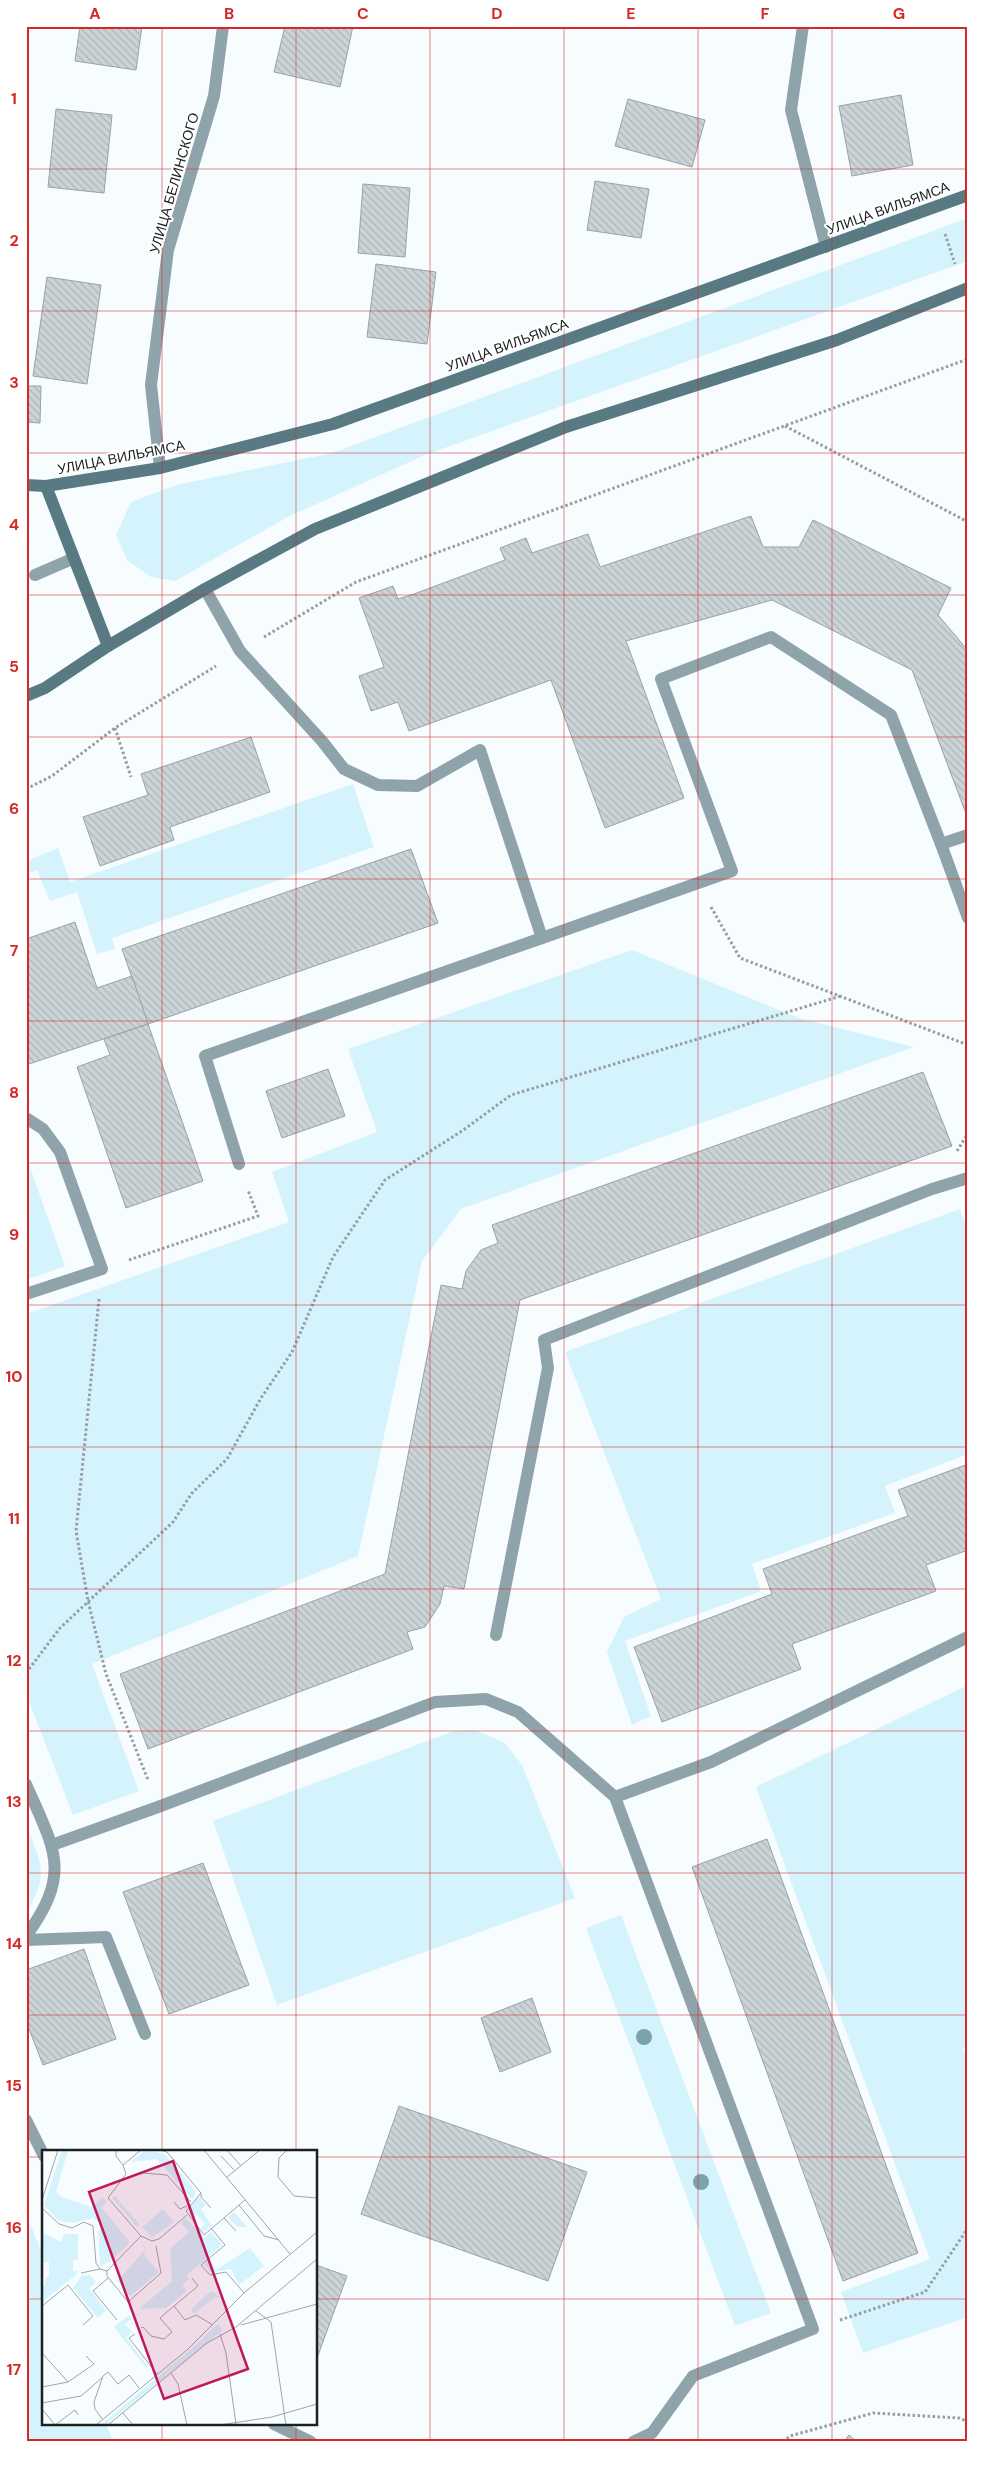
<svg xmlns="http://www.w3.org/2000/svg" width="994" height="2468" viewBox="0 0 994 2468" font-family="'DM Sans',sans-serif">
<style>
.grass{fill:#d5f3fd}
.building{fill:url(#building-back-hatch);stroke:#99a2a4}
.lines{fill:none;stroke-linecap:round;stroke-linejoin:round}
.path{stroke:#989d9f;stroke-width:3;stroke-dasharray:2.5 2.5;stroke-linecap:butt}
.lane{stroke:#8ea3aa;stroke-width:12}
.street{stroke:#8ea3aa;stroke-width:12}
.secondary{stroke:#597983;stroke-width:12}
.tree{fill:#7aa3ac}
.grid{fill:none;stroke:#d62828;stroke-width:1;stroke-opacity:0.55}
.labels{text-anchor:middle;stroke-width:4;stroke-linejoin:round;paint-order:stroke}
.street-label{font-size:14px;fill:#1d2021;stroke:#fff}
.inset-road{fill:none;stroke:#a0a5a6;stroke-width:1}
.view{fill:#c2185b;fill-opacity:0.15;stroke:#c2185b;stroke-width:2.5}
.inset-edge{fill:none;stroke:#1d2021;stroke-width:2.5}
.neatline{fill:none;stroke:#d62828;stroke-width:2}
.grid-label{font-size:16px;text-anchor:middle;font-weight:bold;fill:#d62828}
</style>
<defs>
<pattern id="building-back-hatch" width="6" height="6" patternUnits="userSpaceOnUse" patternTransform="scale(1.25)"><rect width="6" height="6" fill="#cbd4d7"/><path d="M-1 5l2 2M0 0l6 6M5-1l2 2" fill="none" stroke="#aeb6b8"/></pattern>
</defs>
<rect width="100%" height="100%" fill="#f7fdff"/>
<g class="grass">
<path d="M968,218V261L425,455L288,517L175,581L151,577L127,560L116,535L131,502L176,485L332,453Z"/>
<path d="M353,784L374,847L112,938L115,949L97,954L77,892L50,901L37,870L26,874V859L27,861L58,848L70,882Z"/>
<path d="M632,950L799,1018L914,1047L461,1209L422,1261L358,1556L92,1664L139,1791L73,1815L26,1694V1314L289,1222L272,1172L377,1132L348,1049Z"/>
<path d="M26,1156L65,1266L26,1280Z"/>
<path d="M960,1209L968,1232V1454L885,1486L895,1513L752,1564L761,1591L625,1641L651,1716L632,1725L607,1652L624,1617L661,1599L565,1352Z"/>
<path d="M968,1685V2048L963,2049L968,2060V2317L863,2353L841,2292L930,2259L756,1787Z"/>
<path d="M475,1730L505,1743L522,1765L575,1898L277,2005L213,1821L451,1732Z"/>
<path d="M26,1823C40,1862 51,1874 26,1912Z"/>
<path d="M621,1915L771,2313L735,2326L586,1928Z"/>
<path d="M26,2213L44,2259V2424H106L113,2442H26Z"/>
</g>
<g class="building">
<path d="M80,26H142L136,70L75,61Z"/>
<path d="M285,26H353L340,87L274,72Z"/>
<path d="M901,95L913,165L852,176L839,106Z"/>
<path d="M628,99L705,120L692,167L615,146Z"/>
<path d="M56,109L112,115L104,193L48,187Z"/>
<path d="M595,181L649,189L641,238L587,230Z"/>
<path d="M363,184L410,188L405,257L358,253Z"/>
<path d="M376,264L436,272L427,344L367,337Z"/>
<path d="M47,277L101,285L87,384L33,376Z"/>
<path d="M26,386H41L40,423L26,422Z"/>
<path d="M751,516L763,547H799L813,520L951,588L938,615L965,647L968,646V819L912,670L772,600L626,641L684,798L605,828L551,680L409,731L398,702L371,711L359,676L384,667L359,598L393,586L398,599L414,594L505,560L500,548L526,538L532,553L588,534L600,567Z"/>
<path d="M251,737L270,792L170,827L174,840L100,866L83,817L148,795L141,774Z"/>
<path d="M411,849L438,923L148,1024L122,949Z"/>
<path d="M75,922L97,988L132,976L148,1024L26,1065V939Z"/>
<path d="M148,1024L203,1181L126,1208L77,1067L110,1055L104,1039Z"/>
<path d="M328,1069L345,1116L282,1138L266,1091Z"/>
<path d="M923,1072L952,1146L520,1300L464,1589L444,1586L440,1604L425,1627L407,1632L413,1649L148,1749L120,1674L385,1574L441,1285L462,1289L466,1271L481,1250L498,1243L492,1225Z"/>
<path d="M968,1464V1550L926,1565L936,1591L792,1644L801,1669L662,1722L634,1647L772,1594L763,1569L908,1516L898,1490Z"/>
<path d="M767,1839L918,2253L843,2281L692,1867Z"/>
<path d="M203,1863L249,1985L169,2014L123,1892Z"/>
<path d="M84,1949L116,2039L43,2065L26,2021V1970Z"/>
<path d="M532,1998L551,2052L500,2072L481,2018Z"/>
<path d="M399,2106L587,2172L548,2281L361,2214Z"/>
<path d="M316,2265L347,2276L316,2361Z"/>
<path d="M849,2435L857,2442H844Z"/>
</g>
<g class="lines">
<g class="path">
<path d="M945,234L955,264"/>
<path d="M785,426L968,522"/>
<path d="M264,637L356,582L968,359"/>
<path d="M115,728L131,777"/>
<path d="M26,789L52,776L115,728L216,666"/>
<path d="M711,907L740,958L968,1045"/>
<path d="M957,1151L967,1135L968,1130"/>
<path d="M129,1260L258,1216L248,1190"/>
<path d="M99,1299L76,1531L88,1601L106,1674L148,1780"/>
<path d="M26,1673L60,1628L173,1522L192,1493L227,1459L261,1398L292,1352L333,1257L385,1180L462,1131L511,1095L841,996"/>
<path d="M840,2320L925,2292L968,2228"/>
<path d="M783,2442L790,2436L873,2413L959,2418L968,2422"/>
</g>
<g class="lane">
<path d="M35,575L72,559"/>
<path d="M205,589L240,651L322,741L344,769L378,785L417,786L480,750L542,938L205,1056L239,1164"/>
<path d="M941,844L968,918"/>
<path d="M542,938L732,871L661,679L771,637L891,715L941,844L968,835"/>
<path d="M26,1118L43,1129L60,1152L102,1269L26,1294"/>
<path d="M496,1635L548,1368L544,1340L932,1189L968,1178"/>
<path d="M26,1784C54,1849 73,1872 26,1936"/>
<path d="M615,1797L711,1762L968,1637"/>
<path d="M52,1845L158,1807L435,1702L486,1699L518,1712L615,1797L813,2329L693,2376L652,2433L633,2442"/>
<path d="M26,1940L106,1937L145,2034"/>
<path d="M26,2120L44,2156"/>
<path d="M274,2424L311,2442"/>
</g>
<g class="street">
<path d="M803,26L791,110L826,247"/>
<path d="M160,468L151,385L168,250L214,96L223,26"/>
</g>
<g class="secondary">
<path d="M26,485L46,486L160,468L333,424L968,195"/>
<path d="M46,486L108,646"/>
<path d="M26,696L45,688L108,646L205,589L315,529L566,427L837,340L968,288"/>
</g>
</g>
<g class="tree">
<circle cx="644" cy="2037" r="8"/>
<circle cx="701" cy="2182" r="8"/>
</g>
<path class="grid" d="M162,26V2152M296,26V2152M430,26V2442M564,26V2442M698,26V2442M832,26V2442M26,169H968M26,311H968M26,453H968M26,595H968M26,737H968M26,879H968M26,1021H968M26,1163H968M26,1305H968M26,1447H968M26,1589H968M26,1731H968M26,1873H968M26,2015H968M26,2157H44M316,2157H968M26,2299H44M316,2299H968M162,2424V2442M296,2424V2442"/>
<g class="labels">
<g class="street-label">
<text transform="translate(174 183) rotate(-74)" y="5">УЛИЦА БЕЛИНСКОГО</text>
<text transform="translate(888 208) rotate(-20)" y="5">УЛИЦА ВИЛЬЯМСА</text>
<text transform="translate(507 345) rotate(-20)" y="5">УЛИЦА ВИЛЬЯМСА</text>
<text transform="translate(121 457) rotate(-11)" y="5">УЛИЦА ВИЛЬЯМСА</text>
</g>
</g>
<g transform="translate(42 2150)">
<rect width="275" height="275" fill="#f7fdff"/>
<path d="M20,0H26L14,42L20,47L49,57L61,47L65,52L59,57L88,92L69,111L58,116L56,81L62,76L51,68L31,73L17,71L2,55ZM110,1L122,4L154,41L152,47L150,49L115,9L89,12L101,2ZM73,46L98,75L95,77L70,48ZM157,47L164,55L159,59L170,76L162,82L158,78L163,74L154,64L148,67L146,57ZM121,59L132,72L110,88L100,77ZM192,62L205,77H195L186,67ZM144,68L162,88L169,82L180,95L145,125L147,129L140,135L145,141L124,158L97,159L130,131L128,99L147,82L139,72ZM0,82L19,92L22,84H36V110H31V121H35V124L0,152V136H3L4,127H7V112H0ZM100,93L104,98L102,105L117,122L88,146L75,131L103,100ZM208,98L222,116L197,135L189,119L169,122L162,114L166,111L174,120ZM48,125L54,132L47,139L64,160L56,168L31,138L39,126ZM169,141L180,148L173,147L152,164L149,159ZM87,165L90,169L83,174L90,182L84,188L106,216L104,218L72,177ZM174,175H178L180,181L63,275H59L156,193Z" fill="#d5f3fd"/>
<path class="inset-road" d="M74,0V6L81,15L99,0M118,0L125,2L159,43L144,61L162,85L203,50M162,0L248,104M185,0L199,16M245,0L237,8L236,27L252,46L275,48M179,6L193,21M81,15L84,24L66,48L99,86L110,91L117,89L145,65M101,23L125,25L149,52M185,27L218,0M159,43V47L169,58M0,50L16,0M132,52L138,59L145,56M197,55L222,86L237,90M0,58L17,74L30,78L42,72L51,76L54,113L58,119L65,121L99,86M182,68L194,81M169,78L183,95L159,115L168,125L184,122L202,143M65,121V126L86,152L119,123L114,96M39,123L58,119M66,128L51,141L75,170M150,128L156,136L132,156L143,170L154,165L171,175M0,156L26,135L51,166L41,175M214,161L229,172L244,275M199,175L275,154M99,178L101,177L109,186L122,189L130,182L118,168L132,156M93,184L87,188L115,224M178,184L184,203L194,274M0,203L26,232M129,223L136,234L145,275M0,237L26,232L52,214L44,206M0,253L39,246L61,227M0,259L13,275L33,260L36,265M81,263L91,275M61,270L53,259L52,252L61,226L66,222L76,234L87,225L97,238M54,275L145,200L202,143L275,82M66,275L165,193L194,177L275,109M178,275L230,267L275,254"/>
<path class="view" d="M131,11L206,219L122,249L47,42Z"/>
<rect width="275" height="275" class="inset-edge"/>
</g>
<rect width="994" height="2468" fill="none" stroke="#ffffff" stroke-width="55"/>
<rect x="28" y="28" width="938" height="2412" class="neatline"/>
<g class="grid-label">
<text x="95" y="19">A</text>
<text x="229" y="19">B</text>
<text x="363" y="19">C</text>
<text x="497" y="19">D</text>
<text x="631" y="19">E</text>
<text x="765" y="19">F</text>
<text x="899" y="19">G</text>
<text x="14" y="104">1</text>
<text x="14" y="246">2</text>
<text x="14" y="388">3</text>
<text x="14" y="530">4</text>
<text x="14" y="672">5</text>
<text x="14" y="814">6</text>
<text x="14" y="956">7</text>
<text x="14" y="1098">8</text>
<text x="14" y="1240">9</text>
<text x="14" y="1382">10</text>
<text x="14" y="1524">11</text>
<text x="14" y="1666">12</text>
<text x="14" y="1807">13</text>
<text x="14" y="1949">14</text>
<text x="14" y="2091">15</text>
<text x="14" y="2233">16</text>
<text x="14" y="2375">17</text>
</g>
</svg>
